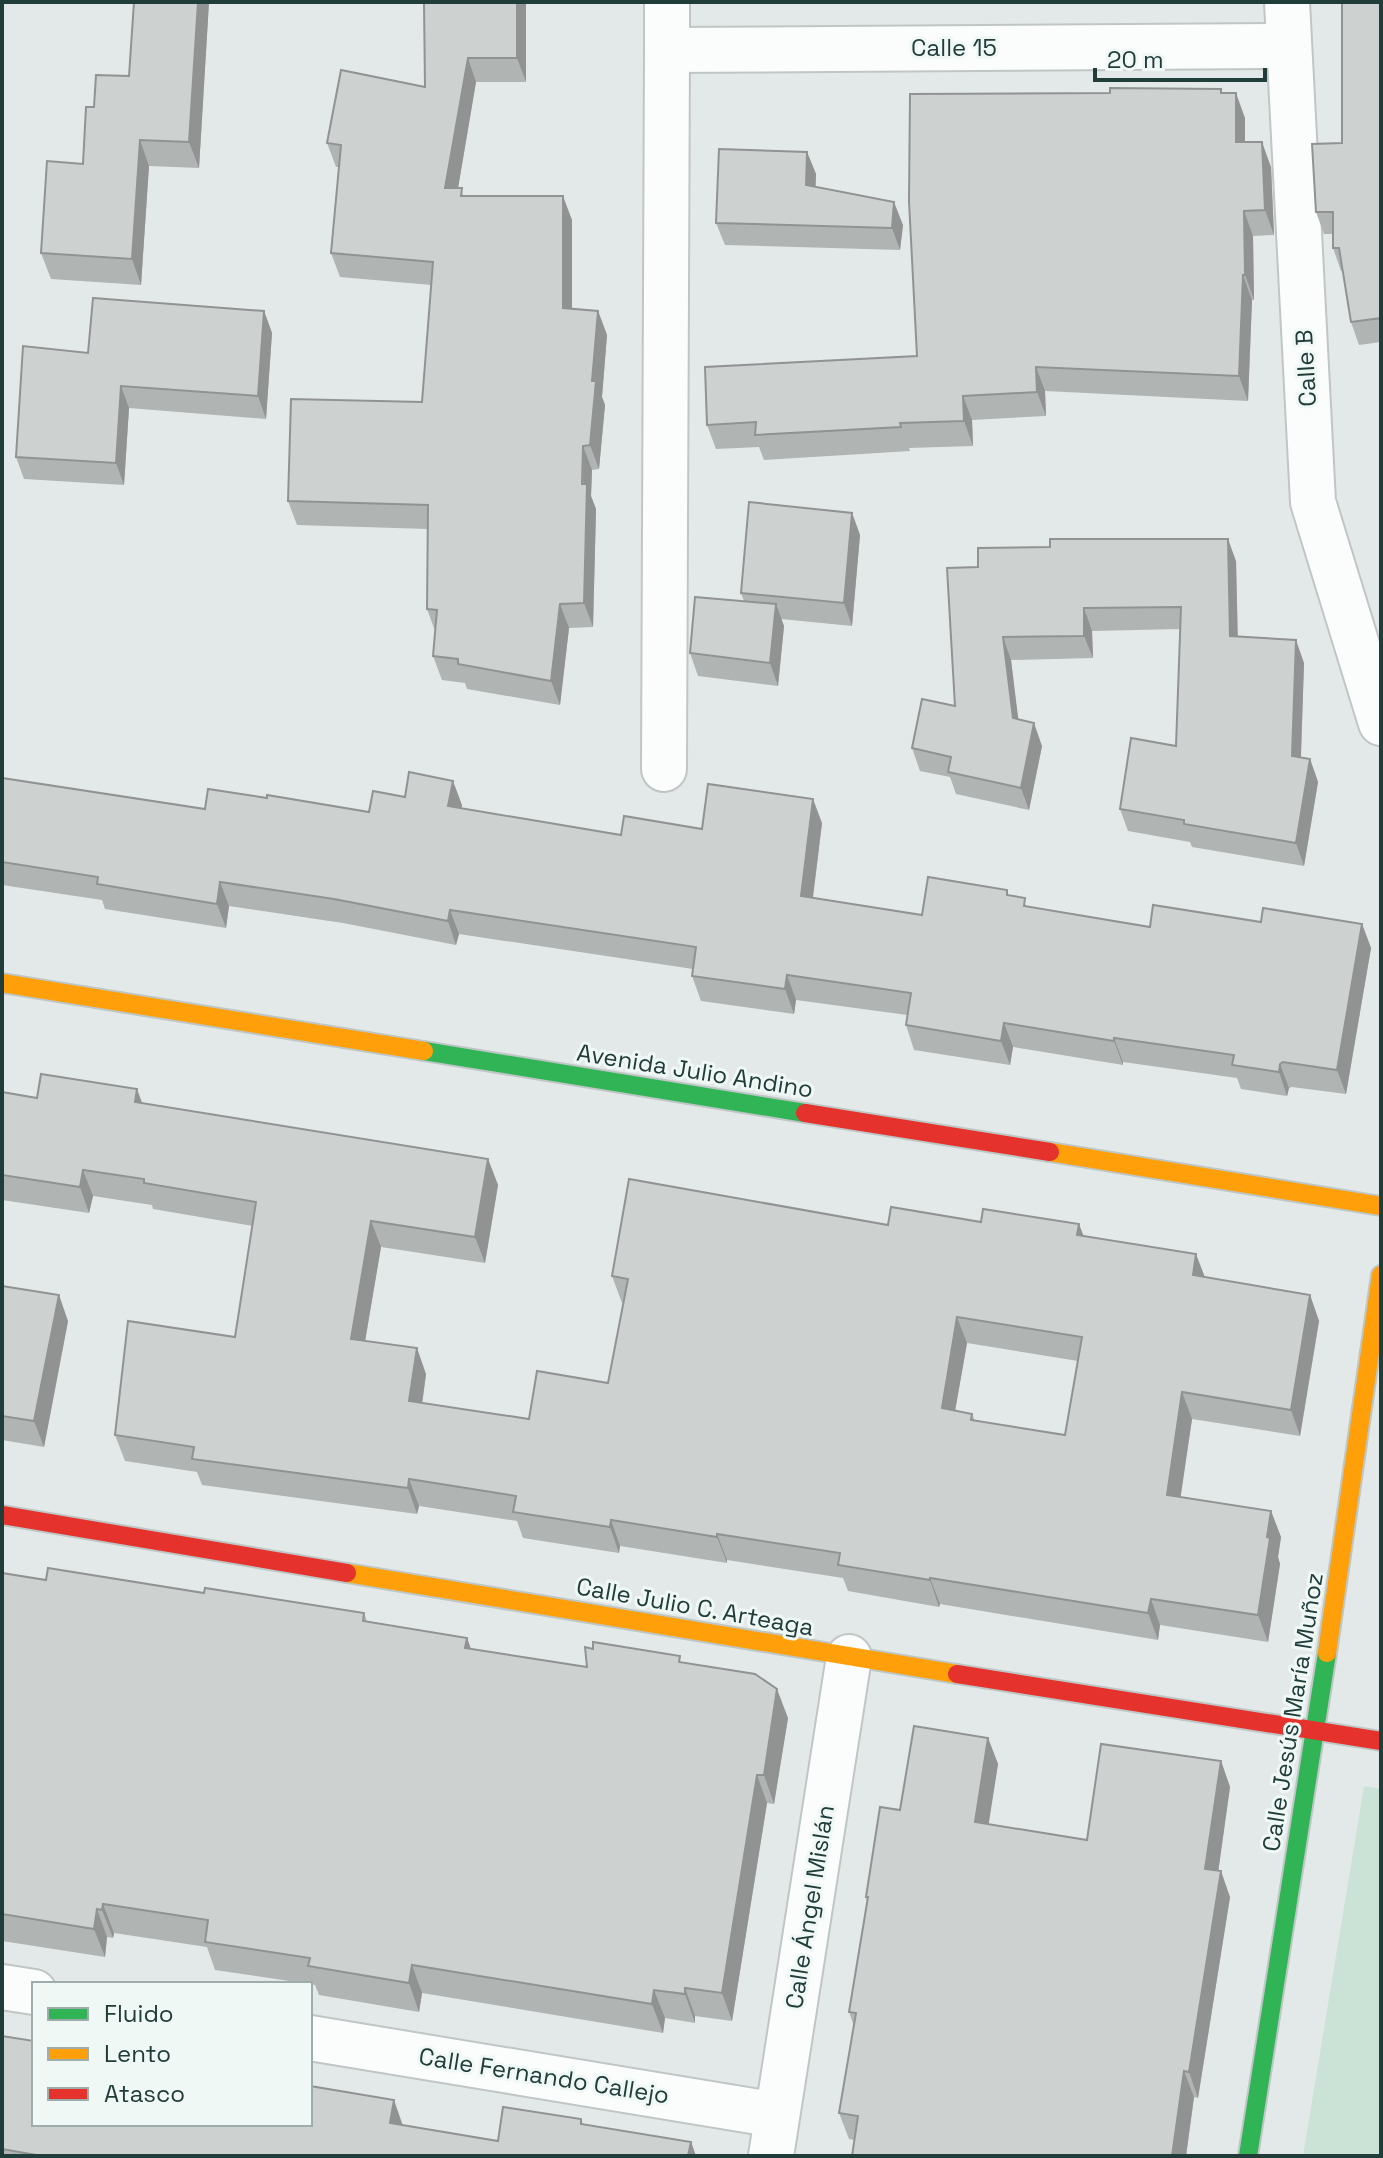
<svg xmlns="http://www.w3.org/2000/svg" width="1383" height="2158" viewBox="0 0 1383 2158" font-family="'Space Grotesk',sans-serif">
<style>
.green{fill:#cbe3d7}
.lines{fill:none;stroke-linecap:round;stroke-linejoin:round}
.street-casing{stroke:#c0c6c5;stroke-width:48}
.fast-casing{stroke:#bec7c5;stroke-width:22}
.slow-casing{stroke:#bec7c5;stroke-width:22}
.jam-casing{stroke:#bec7c5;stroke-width:22}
.street{stroke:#fbfcfc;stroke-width:44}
.fast{stroke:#30b455;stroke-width:18}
.slow{stroke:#ff9f0a;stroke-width:18}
.jam{stroke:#e5322d;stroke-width:18}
.wall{fill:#b0b5b4;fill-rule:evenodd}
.shaded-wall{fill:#909392}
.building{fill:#cdd2d1;stroke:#909392;stroke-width:2;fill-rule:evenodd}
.labels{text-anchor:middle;stroke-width:6;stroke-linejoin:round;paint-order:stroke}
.street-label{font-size:24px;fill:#203d3a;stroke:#f0f8f6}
</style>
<rect width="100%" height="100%" fill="#e3e9e8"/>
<path class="green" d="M1364,1786L1381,1789V2156H1303Z"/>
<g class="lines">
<g class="street-casing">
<g id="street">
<path d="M667,2V50L1289,46"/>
<path d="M1287,2L1313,502L1381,723"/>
<path d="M664,769L667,50"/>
<path d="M2,1987L34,1992"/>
<path d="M310,2038L777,2115"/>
<path d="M771,2156L849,1657"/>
</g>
</g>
<g class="fast-casing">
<g id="fast">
<path d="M424,1051L805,1113"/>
<path d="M1248,2156L1327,1653"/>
</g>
</g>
<g class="slow-casing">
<g id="slow">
<path d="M2,983L424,1051"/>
<path d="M1050,1152L1381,1206"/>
<path d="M347,1573L957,1674"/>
<path d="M1327,1653L1381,1275"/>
</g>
</g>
<g class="jam-casing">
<g id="jam">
<path d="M805,1113L1050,1152"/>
<path d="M2,1515L347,1573"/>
<path d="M957,1674L1381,1741"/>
</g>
</g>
<use href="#street" class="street"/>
<use href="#fast" class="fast"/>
<use href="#slow" class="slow"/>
<use href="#jam" class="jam"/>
</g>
<g class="wall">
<path d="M209,2L199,168L149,166L141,285L51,279L41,253L83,164L94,107Z"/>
<path d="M526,2V82H476L458,188L464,196L572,220V309L598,311L607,335L602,397L605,405L599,469L592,470L591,496L596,509L593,627L569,628L560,705L467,689L465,683L442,680L433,656L435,631L427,609L428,529L297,525L288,501L422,402L431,285L340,277L331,253L339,167H336L327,143L425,87Z"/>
<path d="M1381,2V342L1359,345L1351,322L1343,271H1341L1333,248V234H1324L1316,212L1342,143Z"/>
<path d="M1221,89L1222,93L1245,118V142L1271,167L1274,235L1253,236L1254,300H1252L1248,401L1045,391L1046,416L972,420L973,446L909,448L910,451L764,460L759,447L716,449L707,425L917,356L1110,93Z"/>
<path d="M807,152L816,174L815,187L903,225L900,250L725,245L716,223Z"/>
<path d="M264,311L272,333L266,419L129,408L124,485L24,479L16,457L88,353Z"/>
<path d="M852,513L860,535L852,626L781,619L784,626L778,686L698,676L690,653L744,601L741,593Z"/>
<path d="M1236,561L1238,636L1304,663L1301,758L1310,759L1318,782L1304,866L1192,847L1190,842L1128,831L1120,809L1176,746L1180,629L1092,631L1093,658L1011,660L1018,720L1042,746L1029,810L956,794L950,777L920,771L912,748L955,706L947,568Z"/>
<path d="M2,778L205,809L267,798L369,812L405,797L462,805L461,808L621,835L702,829L822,823L813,898L922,915L1009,895L1029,907L1150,927L1261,922L1362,924L1371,948L1346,1094L1292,1087L1289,1088L1287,1096L1241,1089L1237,1078L1123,1062V1065L1013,1047L1010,1065L914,1050L906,1025L907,1015L796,1000L794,1014L701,1001L692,976L693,969L459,934L456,945L343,923L229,906L226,928L105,909L102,900L2,885Z"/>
<path d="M2,1092L37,1098L142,1103L488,1159L498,1185L485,1263L381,1247L365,1341L426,1374L422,1403L529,1419L608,1383L624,1303H622L612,1276L888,1225L981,1222L1083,1236L1205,1277L1310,1295L1319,1321L1300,1436L1192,1419L1180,1497L1271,1511L1281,1537L1278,1557L1280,1564L1268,1642L1160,1625L1158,1640L940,1604L939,1607L848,1591L843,1578L727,1560V1563L620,1546L619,1553L523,1538L517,1521L419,1506L417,1514L202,1485L197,1472L125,1461L115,1435L235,1337L253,1226L153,1209L152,1205L93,1196L89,1213L2,1200ZM967,1343L1078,1361L1065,1435L975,1421L972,1414L955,1411Z"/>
<path d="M2,1286L68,1321L44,1447L2,1440Z"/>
<path d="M2,1573L46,1580L204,1593L364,1613L367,1621L467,1638L471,1649L587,1667L682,1662L788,1718L774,1804L767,1803L732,2021L695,2016V2023L665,2018L663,2033L422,1993L419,2012L319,1995L315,1985L310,1984L215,1970L207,1947L114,1933L113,1938L107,1937L105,1957L2,1941Z"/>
<path d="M988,1738L998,1764L988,1824L1087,1840L1221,1761L1230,1787L1218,1871L1230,1897L1198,2098L1194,2097L1186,2156H852L855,2140L849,2139L839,2113L854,2026L849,2012L867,1901L866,1897L900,1810Z"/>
<path d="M2,2036L34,2124L403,2125L498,2141L581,2119L583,2124L691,2142L696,2156H2Z"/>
</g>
<g class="shaded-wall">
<path d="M198,2H209L199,168L189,142Z"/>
<path d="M517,2H526V82L517,58Z"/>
<path d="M468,58L476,82L454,212L445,188Z"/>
<path d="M1236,93L1245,118V167L1236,142Z"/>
<path d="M140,140L149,166L141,285L132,259Z"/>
<path d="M1262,142L1271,167L1274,235L1265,210Z"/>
<path d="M807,152L816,174L815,208L806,185Z"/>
<path d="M563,196L572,220V332L563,308Z"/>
<path d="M894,202L903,225L900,250L892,228Z"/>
<path d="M1244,211L1253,236L1254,300L1245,275Z"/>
<path d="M1243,275L1252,300L1248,401L1239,376Z"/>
<path d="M264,311L272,333L266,419L258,396Z"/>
<path d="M598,311L607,335L602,397L605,405L599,469L590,445L592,381Z"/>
<path d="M1036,367L1045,391L1046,416L1037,392Z"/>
<path d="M121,386L129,408L124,485L116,463Z"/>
<path d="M963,396L972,420L973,446L964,421Z"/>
<path d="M583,446L592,470L591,496L596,509L593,627L584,603Z"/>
<path d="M852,513L860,535L852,626L844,603Z"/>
<path d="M1228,539L1236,561L1238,658L1230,636Z"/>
<path d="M560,604L569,628L560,705L551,681Z"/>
<path d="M776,604L784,626L778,686L770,663Z"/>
<path d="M1084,608L1092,631L1093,658L1084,636Z"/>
<path d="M1003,637L1011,660L1021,741L1013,718Z"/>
<path d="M1296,640L1304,663L1300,779L1292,756Z"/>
<path d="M1034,723L1042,746L1029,810L1021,788Z"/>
<path d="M1310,759L1318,782L1304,866L1296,843Z"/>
<path d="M453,781L462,805L457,830L448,806Z"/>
<path d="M813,799L822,823L810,920L801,896Z"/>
<path d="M220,882L229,906L226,928L217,904Z"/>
<path d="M450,910L459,934L456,945L448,921Z"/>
<path d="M1362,924L1371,948L1346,1094L1337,1070Z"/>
<path d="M787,975L796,1000L794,1014L785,989Z"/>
<path d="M1004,1023L1013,1047L1010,1065L1001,1041Z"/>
<path d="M1114,1038L1123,1062V1065L1114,1041Z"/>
<path d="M1280,1064L1289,1088L1287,1096L1279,1072Z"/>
<path d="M137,1089L147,1116L135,1102Z"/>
<path d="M488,1159L498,1185L485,1263L475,1237Z"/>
<path d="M83,1170L93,1196L89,1213L80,1187Z"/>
<path d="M371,1221L381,1247L361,1365L351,1339Z"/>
<path d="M1079,1224L1089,1250L1077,1235Z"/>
<path d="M1196,1254L1206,1280L1193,1275Z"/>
<path d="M59,1295L68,1321L44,1447L34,1421Z"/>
<path d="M1310,1295L1319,1321L1300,1436L1291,1410Z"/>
<path d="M957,1317L967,1343L951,1434L942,1408Z"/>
<path d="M417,1348L426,1374L419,1427L409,1401Z"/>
<path d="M1182,1392L1192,1419L1177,1522L1167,1495Z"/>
<path d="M409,1479L419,1506L417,1514L408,1488Z"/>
<path d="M1271,1511L1281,1537L1278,1557L1280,1564L1268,1642L1258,1615Z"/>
<path d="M611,1520L620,1546L619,1553L610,1527Z"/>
<path d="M717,1534L727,1560V1563L717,1537Z"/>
<path d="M930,1578L940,1604L939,1607L930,1580Z"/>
<path d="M1151,1599L1160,1625L1158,1640L1148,1613Z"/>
<path d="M467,1638L477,1666L465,1648Z"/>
<path d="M777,1689L788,1718L774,1804L764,1775Z"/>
<path d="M988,1738L998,1764L985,1848L975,1822Z"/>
<path d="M1221,1761L1230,1787L1215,1895L1205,1869Z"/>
<path d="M757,1775L767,1803L732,2021L722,1993Z"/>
<path d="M1221,1871L1230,1897L1198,2098L1189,2072Z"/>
<path d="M103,1904L114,1933L113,1938L102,1910Z"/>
<path d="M97,1909L107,1937L105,1957L94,1929Z"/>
<path d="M412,1965L422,1993L419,2012L409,1983Z"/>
<path d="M685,1988L695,2016V2023L685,1994Z"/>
<path d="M654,1990L665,2018L663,2033L652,2004Z"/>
<path d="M1184,2071L1194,2097L1186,2156H1172Z"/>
<path d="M394,2100L403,2126L390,2123Z"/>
<path d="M691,2142L696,2156H688Z"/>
</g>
<g class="building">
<path d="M134,2H198L189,142L140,140L132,259L41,253L47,161L83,164L86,107H94L96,75L129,76Z"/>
<path d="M424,2H517V58H468L445,188H462L461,196H563V308L598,311L592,381H596L590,445L583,446L582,484H587L584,603L560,604L551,681L458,664V659L433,656L437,610L427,609L428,505L288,501L291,399L422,402L433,262L331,253L341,145L327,143L341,70L425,87Z"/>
<path d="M1342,2H1381V318L1351,322L1339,248H1333V212H1316L1312,144L1342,143Z"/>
<path d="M1110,88L1221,89V93H1236V142H1262L1265,210L1244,211L1245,275H1243L1239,376L1036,367L1037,392L963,396L964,421L900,423L901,427L755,435L756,422L707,425L705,367L917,356L909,201L910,94L1110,93Z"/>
<path d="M719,149L807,152L806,185L894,202L892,228L716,223Z"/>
<path d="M93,298L264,311L258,396L121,386L116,463L16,457L23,346L88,353Z"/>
<path d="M749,502L852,513L844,603L741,593Z"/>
<path d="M1050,539H1228L1230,636L1296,640L1292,756L1310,759L1296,843L1184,824V820L1120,809L1131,738L1176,746L1181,607L1084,608V636L1003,637L1013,718L1034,723L1021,788L948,772L951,757L912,748L922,699L955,706L947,568L978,567V548L1050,547Z"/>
<path d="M695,597L776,604L770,663L690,653Z"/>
<path d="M409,772L453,781L448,806L621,835L624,816L702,829L708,784L813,799L801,896L922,915L928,877L1007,890V895L1025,898L1024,906L1150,927L1153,905L1261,922L1263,908L1362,924L1337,1070L1283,1062L1280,1064L1279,1072L1232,1065L1234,1055L1114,1038V1041L1004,1023L1001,1041L906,1025L911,993L787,975L785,989L692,976L696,947L450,910L448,921L334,899L220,882L217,904L97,884L98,877L2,862V778L205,809L208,789L267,798V795L369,812L373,791L405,797Z"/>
<path d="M41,1074L137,1089L135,1102L488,1159L475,1237L371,1221L351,1339L417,1348L409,1401L529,1419L537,1371L608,1383L628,1279L612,1276L629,1179L888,1225L891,1207L981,1222L983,1209L1079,1224L1077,1235L1196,1254L1193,1275L1310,1295L1291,1410L1182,1392L1167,1495L1271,1511L1267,1537L1270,1538L1258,1615L1151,1599L1148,1613L930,1578V1580L838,1565L840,1553L717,1534V1537L611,1520L610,1527L513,1512L516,1496L409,1479L408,1488L192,1459L194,1447L115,1435L128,1321L235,1337L256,1202L144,1183V1179L83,1170L80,1187L2,1175V1092L37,1098ZM957,1317L1082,1337L1065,1435L971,1420L972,1414L942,1408Z"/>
<path d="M2,1286L59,1295L34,1421L2,1416Z"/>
<path d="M48,1568L204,1593L205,1588L364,1613L363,1621L467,1638L465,1648L587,1667L585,1647L593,1649V1642L680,1656L679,1662L755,1674L777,1689L764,1775H757L722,1993L685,1988V1994L654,1990L652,2004L412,1965L409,1983L308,1966L310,1958L205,1942L208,1920L103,1904L102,1910L97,1909L94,1929L2,1914V1573L46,1580Z"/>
<path d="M914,1726L988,1738L975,1822L1087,1840L1101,1744L1221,1761L1205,1869L1221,1871L1189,2072L1184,2071L1172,2156H852L858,2116L839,2113L856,2013L849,2012L868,1897H866L880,1807L900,1810Z"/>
<path d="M2,2036L34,2041V2124H310V2086L394,2100L390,2123L498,2141L503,2107L581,2119V2124L691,2142L688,2156H42L2,2149Z"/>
</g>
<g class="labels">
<g class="street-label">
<text x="954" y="56">Calle 15</text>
<text transform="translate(1306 368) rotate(-93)" y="8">Calle B</text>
<text transform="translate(695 1071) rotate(9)" y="8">Avenida Julio Andino</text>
<text transform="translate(695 1607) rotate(10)" y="8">Calle Julio C. Arteaga</text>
<text transform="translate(1293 1712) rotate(-81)" y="8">Calle Jesús María Muñoz</text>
<text transform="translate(810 1907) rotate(-81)" y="8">Calle Ángel Mislán</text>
<text transform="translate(544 2076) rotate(9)" y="8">Calle Fernando Callejo</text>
</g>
</g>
<rect width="1383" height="2158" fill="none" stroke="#203d3a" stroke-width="8"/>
<rect x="32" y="1982" width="280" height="144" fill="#f0f8f6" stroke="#9dadab" stroke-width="2"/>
<rect x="48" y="2008" width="40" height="12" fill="#30b455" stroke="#9dadab" stroke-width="2"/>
<text x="104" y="2022" font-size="24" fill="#203d3a">Fluido</text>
<rect x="48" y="2048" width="40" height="12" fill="#ff9f0a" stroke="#9dadab" stroke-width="2"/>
<text x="104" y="2062" font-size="24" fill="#203d3a">Lento</text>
<rect x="48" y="2088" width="40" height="12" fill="#e5322d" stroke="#9dadab" stroke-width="2"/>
<text x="104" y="2102" font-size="24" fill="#203d3a">Atasco</text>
<path d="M1095 68v12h170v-12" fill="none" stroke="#203d3a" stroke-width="4"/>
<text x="1107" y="68" font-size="24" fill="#203d3a" stroke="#f0f8f6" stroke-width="6" paint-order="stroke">20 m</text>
</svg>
